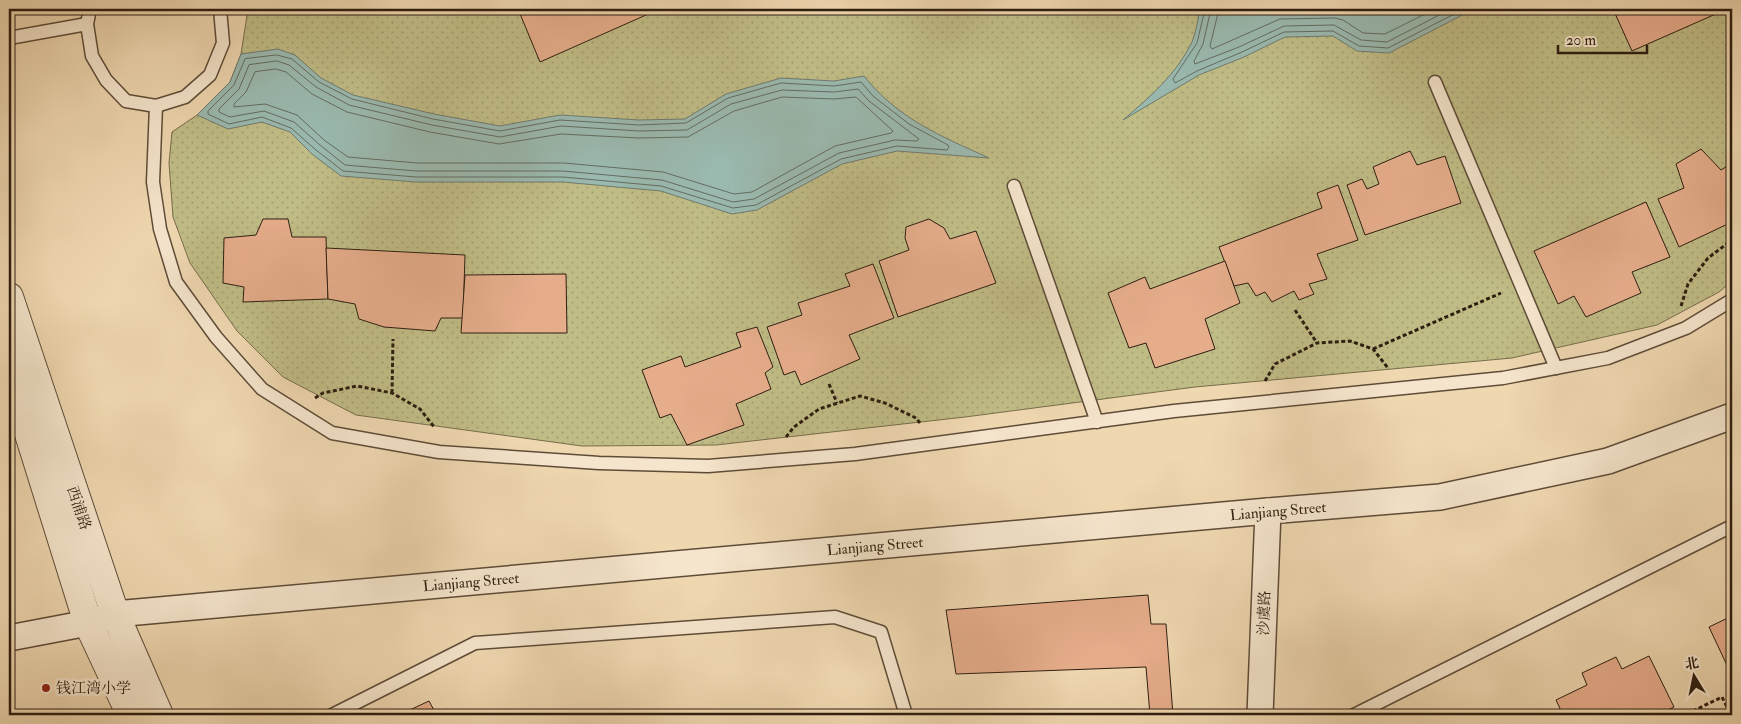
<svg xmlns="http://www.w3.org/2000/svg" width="1741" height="724" viewBox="0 0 1741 724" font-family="'IM FELL Double Pica','Noto Serif SC',serif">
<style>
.grass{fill:url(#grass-dots);stroke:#776d4b}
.water{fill:#9ab9af;stroke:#6f7b6f}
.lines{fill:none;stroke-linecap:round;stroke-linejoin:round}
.shore{stroke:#646c60;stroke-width:1}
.building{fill:#e6ad8b;stroke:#2e1e10}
.service-casing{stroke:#5e4c38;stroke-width:15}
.minor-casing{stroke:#5e4c38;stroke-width:28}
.tertiary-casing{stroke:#5e4c38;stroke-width:30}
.path{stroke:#2e1e10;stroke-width:3;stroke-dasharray:4 2.5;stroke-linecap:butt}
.service{stroke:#f5e5cc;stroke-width:12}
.minor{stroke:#f5e5cc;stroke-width:25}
.tertiary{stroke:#f5e5cc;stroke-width:28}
.poi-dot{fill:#8f2418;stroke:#f5e5cc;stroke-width:2}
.labels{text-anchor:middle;stroke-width:5;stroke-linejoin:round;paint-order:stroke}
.street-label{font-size:15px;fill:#2e1e10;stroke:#f5e5cc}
.poi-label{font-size:15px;fill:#2e1e10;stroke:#f5e5cc;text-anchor:start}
</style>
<defs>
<pattern id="grass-dots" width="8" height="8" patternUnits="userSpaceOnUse" patternTransform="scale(1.25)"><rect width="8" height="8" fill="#c0bc86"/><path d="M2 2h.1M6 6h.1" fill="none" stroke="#a5a173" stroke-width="1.8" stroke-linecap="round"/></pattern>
</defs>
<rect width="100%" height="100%" fill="#efd7b0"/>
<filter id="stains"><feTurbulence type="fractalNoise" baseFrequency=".004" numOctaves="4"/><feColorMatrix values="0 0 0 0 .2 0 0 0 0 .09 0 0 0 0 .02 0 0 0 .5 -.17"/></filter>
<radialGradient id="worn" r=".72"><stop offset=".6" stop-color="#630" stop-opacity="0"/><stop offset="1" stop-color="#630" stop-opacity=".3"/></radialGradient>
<path class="grass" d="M248,9H1732V281L1719,292L1657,325L1512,358L1195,387L965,417L716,445L582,446L356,415L283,377L237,331L190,263L173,217L169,163L172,132L197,115L230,82L241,54Z"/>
<g class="water">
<path d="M1200,9H1482L1470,11L1389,53L1357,51L1333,36L1285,37L1244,57L1199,75L1123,120C1150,97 1176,75 1192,42C1196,32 1198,19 1200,9Z"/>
<path d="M278,49L295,55L321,78L353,95L434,114L500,126L560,115L639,120L685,119L726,94L781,78L834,81L864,76C898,119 941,136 989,158L897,151L842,164L757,210L732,214L661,191L563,182H416L341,176L312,154L290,132L262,122L228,129L197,115L230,82L241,54Z"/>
</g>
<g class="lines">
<g class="shore">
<path d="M1205,9L1197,43L1173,79L1175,83L1197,71L1242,52L1284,32L1333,31L1359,46L1388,48L1464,9"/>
<path d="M1211,9L1203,44L1194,61L1195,64L1239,47L1284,26L1334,25L1361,40L1387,42L1451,9"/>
<path d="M1219,9L1210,46L1212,49L1280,19L1335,18L1343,20L1363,33L1385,34L1435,9"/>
<path d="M277,55L292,59L319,82L352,99L433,119L500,131L560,120L639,125L686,123L728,98L781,83L834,86L861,82L873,96L909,124L948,145L949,147L947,150L897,146L841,159L756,205L733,208L661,186L563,177H416L343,171L316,150L291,128L262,117L229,124L208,114V111L234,85L245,59Z"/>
<path d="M277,61L289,65L316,87L349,105L432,125L500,137L561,126L639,131L687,130L731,104L782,90L834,92L858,89L869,101L919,139L917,141L895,140L839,153L754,199L733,202L662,180L563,171H416L345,165L320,145L294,122L264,111L230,117L219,112V109L239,89L249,65Z"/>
<path d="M276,69L286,72L312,94L347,112L430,132L499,144L561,134L639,138L688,137L734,111L782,97L834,99L856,97L893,131L891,133L835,146L752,192L734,194L663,172L564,163H417L348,157L324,140L297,115L265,104L234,107V104L246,92L255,72Z"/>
</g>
</g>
<g class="building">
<path d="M518,9H654L655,11L540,62Z"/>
<path d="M1613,9H1727L1632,51Z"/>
<path d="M1701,149L1721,170L1732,163V222L1679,247L1658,199L1684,188L1676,164Z"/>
<path d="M1410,151L1417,165L1445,156L1461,203L1365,235L1347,185L1362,179L1367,189L1379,184L1373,167Z"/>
<path d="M1338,185L1358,240L1317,254L1327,279L1309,284L1314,294L1299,300L1294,291L1272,302L1265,292L1256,296L1248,283L1234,286L1219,247L1322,208L1317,193Z"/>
<path d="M1646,202L1670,257L1632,272L1641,293L1586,317L1574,296L1558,304L1534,251Z"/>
<path d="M263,219H288L292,237H326L328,299L243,302L244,287L223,283L224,238L256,235Z"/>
<path d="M929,219L944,228L950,239L976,231L996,283L898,317L879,261L909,250L905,238L906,227Z"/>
<path d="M326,248L465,255L463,318H441L435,331L384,327L359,319L355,304L328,299Z"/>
<path d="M1225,261L1240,303L1205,319L1215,349L1155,368L1146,343L1129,348L1108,293L1145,277L1150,289Z"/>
<path d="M873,264L894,318L849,335L860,359L801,385L795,371L784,375L767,327L802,315L798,303L850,286L845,274Z"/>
<path d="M566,274L567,333H461L465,275Z"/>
<path d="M757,327L773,367L765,373L771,389L736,404L744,425L687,445L671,414L660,418L642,370L681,356L685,367L741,347L736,333Z"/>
<path d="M1148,595L1151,624H1166L1173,715H1150L1146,667L956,674L946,610Z"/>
<path d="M1732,616V676L1709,627Z"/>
<path d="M1649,656L1674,707L1657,715H1563L1556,700L1587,685L1582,673L1616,657L1622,669Z"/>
<path d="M429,701L436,714L447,709L450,715H399Z"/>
</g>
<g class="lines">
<g class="service-casing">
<g id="service">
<path d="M90,9L87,24L92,56L106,80L126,101L156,106L185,97L210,75L223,43L220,9"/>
<path d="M9,38L87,24"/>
<path d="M1435,82L1556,368"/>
<path d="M156,106L153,182L160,229L176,282L216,337L262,389L332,433L439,452L599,463L708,466L855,454L1174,411L1503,378L1608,358L1686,328L1732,300"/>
<path d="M1014,186L1097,422"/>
<path d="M332,715L475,643L835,617L881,632L906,715"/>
<path d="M1354,715L1732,526"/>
</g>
</g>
<g class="minor-casing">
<g id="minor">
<path d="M9,638L88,623L115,614L1268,511L1440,497L1608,461L1732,416"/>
<path d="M1260,715L1268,511"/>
</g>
</g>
<g class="tertiary-casing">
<g id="tertiary">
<path d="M9,297L115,614L159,715"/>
<path d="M9,370L88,623L131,715"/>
</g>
</g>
<g class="path">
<path d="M1681,306L1688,284L1708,258L1732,240"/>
<path d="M1295,310L1317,343"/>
<path d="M1373,349L1501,293"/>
<path d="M1265,381L1275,364L1317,343L1350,341L1373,349L1388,368"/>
<path d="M829,384L837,403"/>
<path d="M392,393L393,339"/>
<path d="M315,398L323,393L357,386L392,393L420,409L435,428"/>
<path d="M786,437L794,427L819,409L860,396L885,403L916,418L920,423"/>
<path d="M1690,715L1689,713L1722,697L1731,715"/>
</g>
<use href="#service" class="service"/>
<use href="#minor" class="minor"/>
<use href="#tertiary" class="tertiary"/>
</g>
<circle class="poi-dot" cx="46" cy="688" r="5"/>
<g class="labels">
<g class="street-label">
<text transform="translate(79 508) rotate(71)" y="5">西浦路</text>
<text transform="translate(1278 511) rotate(-5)" y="5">Lianjiang Street</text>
<text transform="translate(875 546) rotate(-5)" y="5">Lianjiang Street</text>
<text transform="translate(471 582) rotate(-5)" y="5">Lianjiang Street</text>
<text transform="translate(1264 613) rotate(-88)" y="5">沙虞路</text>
</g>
<g class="poi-label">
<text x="56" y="693">钱江湾小学</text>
</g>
</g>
<rect width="1741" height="724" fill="none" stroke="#efd7b0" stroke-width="30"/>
<rect x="10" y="10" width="1721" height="704" fill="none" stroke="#2e1e10" stroke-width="2.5"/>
<rect x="15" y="15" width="1711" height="694" fill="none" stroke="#2e1e10"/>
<g transform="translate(1694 676) rotate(350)" stroke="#f5e5cc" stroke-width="4" paint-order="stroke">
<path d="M0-4L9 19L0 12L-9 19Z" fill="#2e1e10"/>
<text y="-8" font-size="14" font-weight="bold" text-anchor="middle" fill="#2e1e10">北</text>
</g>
<path d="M1558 45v8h89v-8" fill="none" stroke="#2e1e10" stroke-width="2.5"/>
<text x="1566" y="45" font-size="15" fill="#2e1e10" stroke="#f5e5cc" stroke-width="4" paint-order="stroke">20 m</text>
<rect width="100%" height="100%" filter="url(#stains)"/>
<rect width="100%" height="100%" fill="url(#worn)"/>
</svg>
